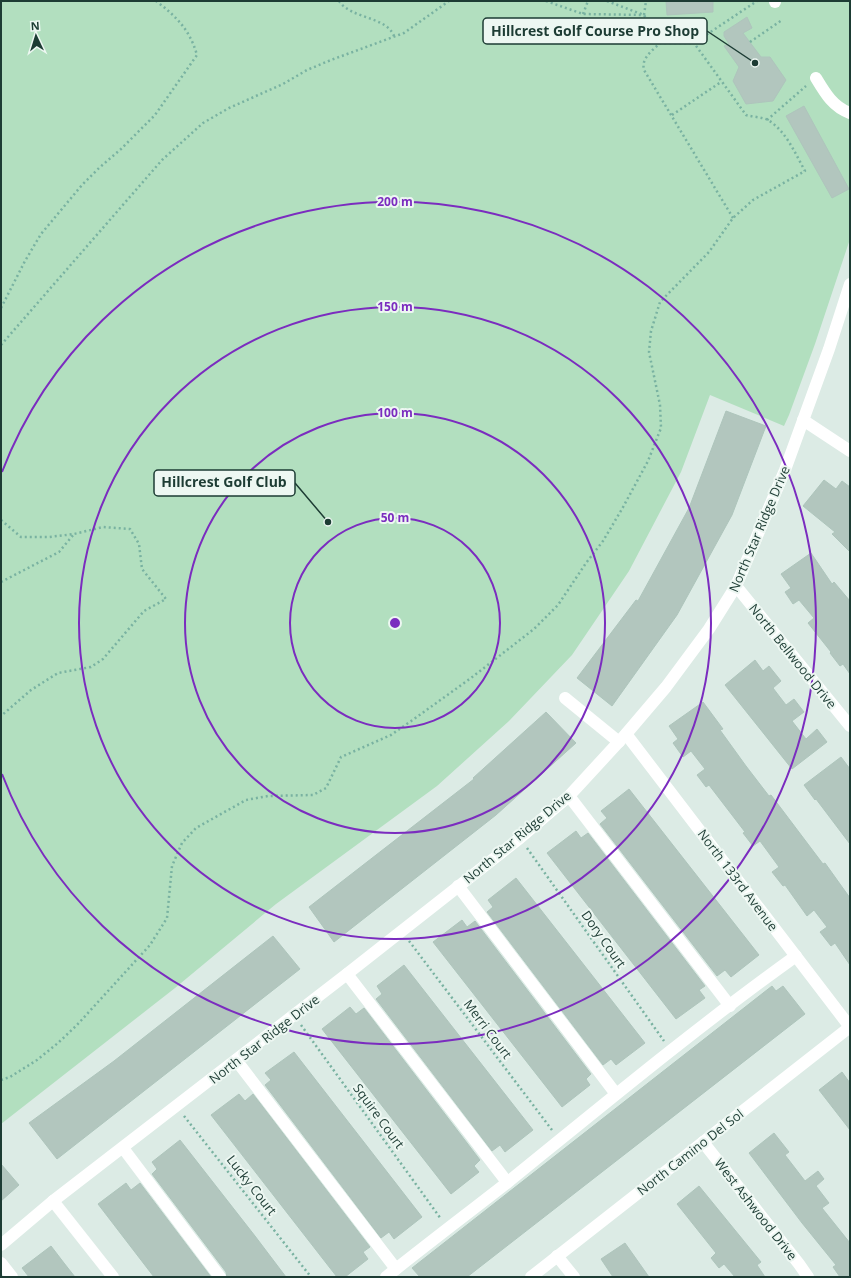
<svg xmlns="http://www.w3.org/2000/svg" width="851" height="1278" viewBox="0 0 851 1278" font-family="'Open Sans',sans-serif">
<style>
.green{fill:#b2dfbf}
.building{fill:#b2c6be;stroke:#aec5bc}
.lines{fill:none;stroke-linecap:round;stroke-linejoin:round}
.path{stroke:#79b2a1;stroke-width:2.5;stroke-dasharray:2 3;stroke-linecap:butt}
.minor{stroke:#fff;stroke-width:12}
.ring{fill:none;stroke:#7b2cbf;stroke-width:2}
.labels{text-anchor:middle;stroke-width:4;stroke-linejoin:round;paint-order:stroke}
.street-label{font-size:13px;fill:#1d3c34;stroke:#edf7f2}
.centre{fill:#7b2cbf;stroke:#edf7f2;stroke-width:2}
.ring-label{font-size:12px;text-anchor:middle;font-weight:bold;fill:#7b2cbf;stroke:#edf7f2;stroke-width:4;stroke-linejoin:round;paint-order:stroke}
.leader{fill:none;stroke:#1d3c34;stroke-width:1.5}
.callout-dot{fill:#1d3c34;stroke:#edf7f2;stroke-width:1.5}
.callout{fill:#edf7f2;stroke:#1d3c34;stroke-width:1.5}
.callout-label{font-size:14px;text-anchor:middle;font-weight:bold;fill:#1d3c34}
</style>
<rect width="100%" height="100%" fill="#dcebe5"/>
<path class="green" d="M1,1H850V239L815,344L789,415L784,426L710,395L681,472L629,571L572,655L509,721L437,786L276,904L175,988L1,1124Z"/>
<g class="building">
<path d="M666,1H713V12L667,15Z"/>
<path d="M747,17L752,28L743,33L761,57H770L786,80L773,101L746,104L733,81L739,67L724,46L729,44L724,36V32Z"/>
<path d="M804,106L849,189L832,198L786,116Z"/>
<path d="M726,411L766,426L732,515L677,615L612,706L577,678L636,600L638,601L689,508Z"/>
<path d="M824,480L836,489L842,481L850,487V552L832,534L835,532L803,506Z"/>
<path d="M811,553L832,584L834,582L850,601V674L843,664L840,666L830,653L831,652L808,623L814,618L799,600L793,604L785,592L791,588L781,574Z"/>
<path d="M755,660L763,671L769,666L781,681L773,688L786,705L794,699L804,712L792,721L806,739L817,729L827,742L792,769L725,685Z"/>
<path d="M703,702L723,729L720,730L746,766L769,796L771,795L823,864L825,863L850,898V965L835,943L831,946L820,932L827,927L814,910L807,916L785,885L783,886L772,872L779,867L760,841L753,846L743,833L745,832L709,785L706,787L697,775L705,769L691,751L683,757L673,743L678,739L669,726Z"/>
<path d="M546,712L576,743L496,815L334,942L309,907L474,779L473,778Z"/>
<path d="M841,757L850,769V844L816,799L815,800L804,785Z"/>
<path d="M629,789L759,955L731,977L725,970L717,976L600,824L607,818L601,811Z"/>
<path d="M576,831L581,838L588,833L705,986L699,990L705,998L676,1019L547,853Z"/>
<path d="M516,878L645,1043L616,1065L611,1059L603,1065L487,912L493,907L488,900Z"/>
<path d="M462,920L467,927L475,921L591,1074L586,1079L590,1085L562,1107L433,942Z"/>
<path d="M273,936L300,969L57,1159L29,1123L114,1061Z"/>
<path d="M404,965L533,1130L505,1152L500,1145L492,1151L376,999L382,994L377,986Z"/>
<path d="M772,986L776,991L783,986L805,1014L467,1277H420L412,1268Z"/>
<path d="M350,1007L356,1014L364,1008L480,1160L474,1166L479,1172L451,1194L322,1029Z"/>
<path d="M294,1052L422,1217L394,1239L389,1232L381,1238L265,1085L271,1080L265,1073Z"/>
<path d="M842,1072L850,1083V1130L819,1090Z"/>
<path d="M239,1094L245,1101L253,1094L370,1247L363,1252L368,1259L345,1277H337L211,1115Z"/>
<path d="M774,1133L789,1152L785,1155L805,1181L818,1171L824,1179L816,1186L829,1203L822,1208L850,1243V1277H840L833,1267L836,1265L802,1223L749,1153Z"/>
<path d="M180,1140L255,1236L286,1277H227L226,1272L152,1174L157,1169L152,1162Z"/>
<path d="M1,1164L19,1185L1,1201Z"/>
<path d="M126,1183L131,1190L140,1183L211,1277H154L98,1204Z"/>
<path d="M699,1186L761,1262L757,1265L765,1277H735L724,1264L719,1268L711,1258L716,1253L677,1204Z"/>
<path d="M625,1243L649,1277H613L601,1259Z"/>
<path d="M51,1246L64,1263L75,1277H29L22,1268Z"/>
</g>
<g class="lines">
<g class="path">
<path d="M339,1C351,19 386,16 394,36"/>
<path d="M546,1L583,14L644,15"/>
<path d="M607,1L644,15L660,43"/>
<path d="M583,14L588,1"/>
<path d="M644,15L646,1"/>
<path d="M750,42L782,20"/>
<path d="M672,115L721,82"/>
<path d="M767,120L806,86"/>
<path d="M733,218L644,70C641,58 652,51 660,43H694L757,1"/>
<path d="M1,308L25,261L41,234L82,185L99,168L121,149L155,115L197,55C190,30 176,16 156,1"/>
<path d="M1,345L162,160L203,123L229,108L283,84L307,70L331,60L404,33L449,1"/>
<path d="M1,520L21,537H49L74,534L103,527L130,529L139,544L142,569L166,599L144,611L103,659L91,667L58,673L31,690L1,716"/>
<path d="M1,582L59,552L74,534"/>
<path d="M527,848L664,1041"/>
<path d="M409,941L552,1130"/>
<path d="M301,1025L441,1219"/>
<path d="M1,1080L10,1077L37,1060L58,1043L77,1025L150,945L167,918L172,866L182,843L196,828L246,800L268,796L313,795L326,788L341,757L391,735L414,719L471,678L534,629L558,605L586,563L603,541L622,509L648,461L661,428L660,405L649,352L651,331L660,302L709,252L733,218L753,200L805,171C795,153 786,131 768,120C762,117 753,117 746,115L694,43"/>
<path d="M184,1116L311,1277"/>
</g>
<g class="minor">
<path d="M775,1V2"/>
<path d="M816,78C825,93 833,107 850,113"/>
<path d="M803,420L850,451"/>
<path d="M736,586L850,726"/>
<path d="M565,698L619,742"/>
<path d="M626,734L850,1027"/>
<path d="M569,796L730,1006"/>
<path d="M458,886L616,1094"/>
<path d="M347,974L507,1182"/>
<path d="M236,1060L396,1269"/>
<path d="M703,1142L799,1264L808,1277"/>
<path d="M123,1148L220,1277"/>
<path d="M53,1201L113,1277"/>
<path d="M1,1245L53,1201L347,974L520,838L569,796L626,734L666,687L709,629L736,586L785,470L829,349L850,284"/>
<path d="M557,1256L574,1277"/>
<path d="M1,1263L12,1277"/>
<path d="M386,1277C426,1245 467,1214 508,1182C603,1105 697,1027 796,956"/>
<path d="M531,1277L850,1027"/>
</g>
</g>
<g class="ring">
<circle cx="395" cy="623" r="105"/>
<circle cx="395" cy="623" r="210"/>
<circle cx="395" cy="623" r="316"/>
<path d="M2 472A421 421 0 1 1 2 774"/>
</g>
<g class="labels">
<g class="street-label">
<text transform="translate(759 529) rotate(-67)" y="5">North Star Ridge Drive</text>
<text transform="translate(793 656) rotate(51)" y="5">North Bellwood Drive</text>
<text transform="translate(517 837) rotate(-40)" y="5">North Star Ridge Drive</text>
<text transform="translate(738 880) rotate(53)" y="5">North 133rd Avenue</text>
<text transform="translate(604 939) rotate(55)" y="5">Dory Court</text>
<text transform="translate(488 1029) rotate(53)" y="5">Merri Court</text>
<text transform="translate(264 1039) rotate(-38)" y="5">North Star Ridge Drive</text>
<text transform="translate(379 1116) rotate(54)" y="5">Squire Court</text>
<text transform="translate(690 1152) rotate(-38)" y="5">North Camino Del Sol</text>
<text transform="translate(252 1185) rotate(52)" y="5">Lucky Court</text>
<text transform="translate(756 1209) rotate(52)" y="5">West Ashwood Drive</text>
</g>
</g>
<circle cx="395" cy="623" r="6" class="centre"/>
<g class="ring-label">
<text x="395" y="206">200 m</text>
<text x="395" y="311">150 m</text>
<text x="395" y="417">100 m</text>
<text x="395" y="522">50 m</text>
</g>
<path class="leader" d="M755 63L707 31M328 522L295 483"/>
<g class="callout-dot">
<circle cx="755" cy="63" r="4"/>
<circle cx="328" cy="522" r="4"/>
</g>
<g class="callout">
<rect x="483" y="18" width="224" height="26" rx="4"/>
<rect x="154" y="470" width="141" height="26" rx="4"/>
</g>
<g class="callout-label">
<text x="595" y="36">Hillcrest Golf Course Pro Shop</text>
<text x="224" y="487">Hillcrest Golf Club</text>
</g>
<rect width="851" height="1278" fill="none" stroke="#1d3c34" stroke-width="4"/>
<g transform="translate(36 36) rotate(356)" stroke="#edf7f2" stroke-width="3" paint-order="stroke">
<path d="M0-3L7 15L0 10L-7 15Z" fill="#1d3c34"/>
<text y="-6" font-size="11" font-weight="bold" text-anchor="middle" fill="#1d3c34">N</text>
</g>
</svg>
